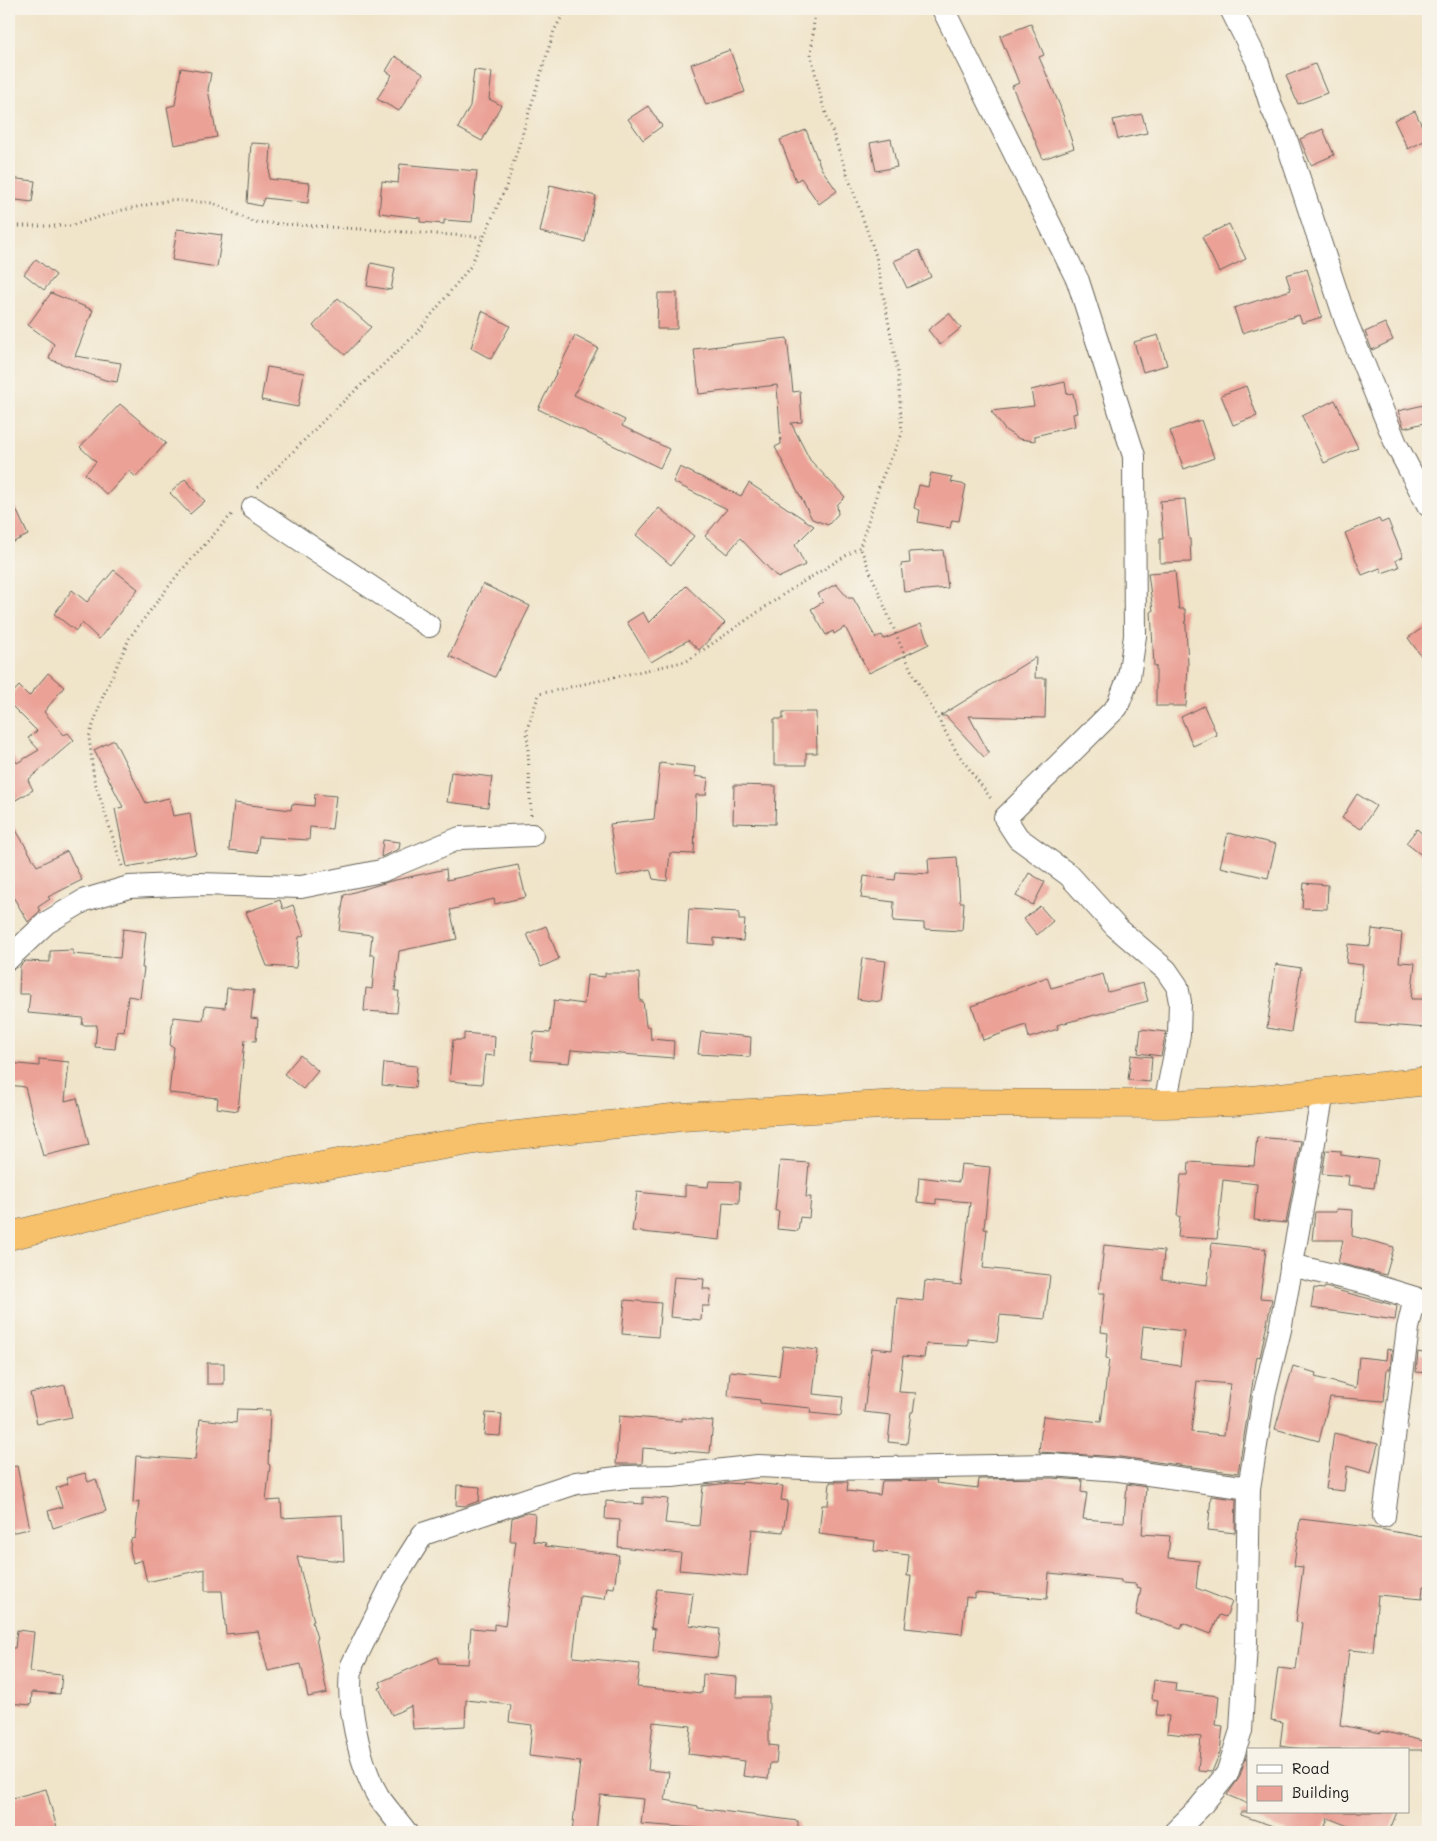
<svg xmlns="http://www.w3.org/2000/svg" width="1437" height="1841" viewBox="0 0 1437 1841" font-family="Mali,sans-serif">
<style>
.building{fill:#eba196;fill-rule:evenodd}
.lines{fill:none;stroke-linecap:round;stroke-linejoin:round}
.street-casing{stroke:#666259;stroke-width:24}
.highway-casing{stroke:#666259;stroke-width:29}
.path{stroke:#666259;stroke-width:3;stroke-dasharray:1 4;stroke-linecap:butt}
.street{stroke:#fff;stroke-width:22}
.highway{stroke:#f7c06b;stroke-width:28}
</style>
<rect width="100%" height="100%" fill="#f7f3e8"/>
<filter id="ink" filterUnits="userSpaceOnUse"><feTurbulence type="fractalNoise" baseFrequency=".02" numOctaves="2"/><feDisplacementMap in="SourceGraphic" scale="10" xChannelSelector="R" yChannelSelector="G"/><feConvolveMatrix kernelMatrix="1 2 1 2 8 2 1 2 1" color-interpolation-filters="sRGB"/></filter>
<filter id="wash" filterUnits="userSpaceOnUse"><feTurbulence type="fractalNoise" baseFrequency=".0096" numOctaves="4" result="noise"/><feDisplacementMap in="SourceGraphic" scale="20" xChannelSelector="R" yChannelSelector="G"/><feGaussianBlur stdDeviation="1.12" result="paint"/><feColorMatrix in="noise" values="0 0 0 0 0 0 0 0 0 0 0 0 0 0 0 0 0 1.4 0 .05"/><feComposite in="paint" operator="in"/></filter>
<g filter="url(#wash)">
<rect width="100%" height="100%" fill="#f0e4c9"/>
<g id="blocks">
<g class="building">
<path d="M1031,24L1044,55L1039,57L1060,106L1074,148L1043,159L1012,86L1019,83L1000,36Z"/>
<path d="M730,50L745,92L706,105L691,64Z"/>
<path d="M395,56L423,74L399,111L377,99L392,75L386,71Z"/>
<path d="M1315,64L1327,93L1298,104L1286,76Z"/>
<path d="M181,68L211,73L208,90L217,137L174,145L167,107L175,105Z"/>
<path d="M474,70L492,72L489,99L501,105L482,141L458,128L470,106Z"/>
<path d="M648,106L662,126L643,140L628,119Z"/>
<path d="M1415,111L1428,139L1408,149L1394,120Z"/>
<path d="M1142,114L1147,133L1118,139L1113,120Z"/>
<path d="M1323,129L1334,155L1311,165L1300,139Z"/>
<path d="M806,130L821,168L837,191L819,204L801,178L796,181L780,140Z"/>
<path d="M891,139L897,167L876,171L870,143Z"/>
<path d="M251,143L271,144L269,179L310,183L308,203L264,198L261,206L247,203Z"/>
<path d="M400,164L477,171L472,222L444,220V224L420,222V218L379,213L382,181L398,183Z"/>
<path d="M9,178L35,181L32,202L9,199Z"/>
<path d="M550,185L596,196L585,242L540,232Z"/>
<path d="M1229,224L1246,259L1219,272L1202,237Z"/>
<path d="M177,229L222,235L217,267L172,260Z"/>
<path d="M919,250L931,277L907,288L894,261Z"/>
<path d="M36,259L56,275L44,290L24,274Z"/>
<path d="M371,263L395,268L391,290L367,286Z"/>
<path d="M1307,269L1322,317L1302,323L1299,315L1242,333L1234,308L1291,290L1286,275Z"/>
<path d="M51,293L93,310L75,356L121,363L117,382L105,380L49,359L54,344L28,325Z"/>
<path d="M658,293H677V329H657Z"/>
<path d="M338,298L371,327L345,355L313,326Z"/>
<path d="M482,311L510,326L491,359L471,348Z"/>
<path d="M949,313L961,328L940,345L928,330Z"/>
<path d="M1385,323L1393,340L1372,350L1365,332Z"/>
<path d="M1158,335L1167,365L1143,372L1134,342Z"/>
<path d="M575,336L598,348L574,395L625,420L622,426L669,449L660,468L538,409Z"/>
<path d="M787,338L793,392L800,391L802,422L791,423L810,460L845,497L837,505L838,514L828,525L812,519L775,447L781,444L777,385L699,394L694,349Z"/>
<path d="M267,367L304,373L298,407L261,400Z"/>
<path d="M1065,382L1067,394L1073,393L1077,413L1073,414L1075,426L1035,436V441L1019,439L1005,430L991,411L1034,406L1031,390Z"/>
<path d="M1246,386L1257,416L1233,425L1221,395Z"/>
<path d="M1335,400L1358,448L1324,463L1302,416Z"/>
<path d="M120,404L166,443L136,477L129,471L107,495L85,474L96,462L80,447Z"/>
<path d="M1428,404V422L1404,428L1398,411Z"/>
<path d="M1201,420L1214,458L1184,469L1170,431Z"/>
<path d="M680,467L741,496L749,483L814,526L795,545L805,565L778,578L740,538L727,554L705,536L727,509L673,482Z"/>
<path d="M931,473L952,477L951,482L966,485L959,521L952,520L950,528L918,522L920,510L914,508L919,485L928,487Z"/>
<path d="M185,479L205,501L190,514L170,493Z"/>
<path d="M9,494L28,535L9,544Z"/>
<path d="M1185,499L1189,539H1190L1191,562L1160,563V539H1163L1160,501Z"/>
<path d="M659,508L694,536L671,565L636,535Z"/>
<path d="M1379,519L1381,523L1388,520L1403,557L1396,560L1399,567L1382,573L1380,568L1362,575L1345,533Z"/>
<path d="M943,550L948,588L904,592L901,564L910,563L909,552Z"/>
<path d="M114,570L138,589L99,639L82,623L76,631L54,614L72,590L87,602Z"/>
<path d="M1175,571L1179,609H1185L1188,664L1186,706H1156V666H1154L1151,611H1153L1148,573Z"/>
<path d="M483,584L530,606L495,677L449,656Z"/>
<path d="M836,584L848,598H853L876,638L882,635L884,639L921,624L929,644L869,673L845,627L834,634L833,631L826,635L811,609L823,602L818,594Z"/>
<path d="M686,586L725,623L699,650L688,640L651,662L627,622L643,612L649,623Z"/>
<path d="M1428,624V665L1408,638Z"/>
<path d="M1036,657L1035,678H1046L1045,718L969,716L989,753L984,757L946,716H940Z"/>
<path d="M48,673L64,687L44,712L64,735L68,733L74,740L28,780L33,790L9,804V749L17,763L39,750L28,738L37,731L9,703V697L19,686L29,696Z"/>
<path d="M1204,706L1217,735L1193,746L1181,717Z"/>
<path d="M783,712H816L817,753H806V765H774V719H783Z"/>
<path d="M114,740L146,803L169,798L173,816L190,813L196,854L127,867L115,809L123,807L94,750Z"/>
<path d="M660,763L695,767L694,776L708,778L706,795H696L694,854L670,853L667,881L653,879L650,869L617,876L610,824L654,819Z"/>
<path d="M451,772L492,777L488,807L447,802Z"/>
<path d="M734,785L776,786L775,824L733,823Z"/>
<path d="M315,794L336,796L332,829L310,827L309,840L259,837L257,853L229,850L234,803L291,810L292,804L314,806Z"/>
<path d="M1357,794L1376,806L1361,829L1342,818Z"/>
<path d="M9,818L37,866L67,851L82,880L48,897L50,899L38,907L40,911L28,922L9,890Z"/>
<path d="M1417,829L1428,839V860L1406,843Z"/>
<path d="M1228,833L1276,844L1268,878L1220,867Z"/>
<path d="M383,840L400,842L399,849L381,857Z"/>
<path d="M957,857L960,902H964L962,931L924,929V923L893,921L894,902L861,898L864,876L895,880L896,872L929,874L928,859Z"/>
<path d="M518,865L526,897L495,904L494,899L450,910L457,939L399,951L395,991H399L397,1013L364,1011L366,988L372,989L375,955H370L372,935L339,931L344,895L391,881L446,869L447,880Z"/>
<path d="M1029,873L1045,882L1033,905L1016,896Z"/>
<path d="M1304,883L1328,885L1327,909L1302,908Z"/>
<path d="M280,900L283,909L293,905L304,935L299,937L296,968L267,966L246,912Z"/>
<path d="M1040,906L1053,921L1037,935L1024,919Z"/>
<path d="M689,909L739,912V920H745L743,941L714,938V945L687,943Z"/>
<path d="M546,926L559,959L541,967L527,934Z"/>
<path d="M123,929L146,932L142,968H144L140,998L128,996L124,1032L117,1031L115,1049L95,1047L97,1025H82L83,1018L28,1013L30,994H19L20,966L25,961L50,962V951L73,950V954L120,958Z"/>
<path d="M1372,929L1402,933L1399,962L1415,963L1411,999H1428V1028L1357,1023L1363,965L1346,963L1348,944L1370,946Z"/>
<path d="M862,958L886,961L881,1002L857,999Z"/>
<path d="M1276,964L1301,968L1291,1032L1267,1028Z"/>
<path d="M605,973H639L640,1001H643L646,1026L650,1027L651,1039L674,1041L673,1058L571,1050L569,1063L531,1060L534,1032L550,1033L554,1000L584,1004L587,975L605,977Z"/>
<path d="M1103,974L1108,992L1143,983L1148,1001L1057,1025L1058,1029L1029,1038L1026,1025L983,1040L972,1006L1047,977L1051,988Z"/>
<path d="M227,988L254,990L251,1018L258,1019L256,1041L245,1040L238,1111L217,1108L218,1098L169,1093L174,1047L170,1046L173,1017L203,1020L205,1006L225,1008Z"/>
<path d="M1141,1029L1166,1032L1161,1056L1138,1053Z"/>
<path d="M701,1032L751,1037L750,1057L698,1054Z"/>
<path d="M464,1033L495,1036L494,1056L485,1055L482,1084L449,1081L453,1040H464Z"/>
<path d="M300,1055L318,1071L303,1089L284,1074Z"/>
<path d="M1131,1055L1152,1057L1150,1082L1128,1080Z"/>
<path d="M39,1059L69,1062L65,1101L77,1098L89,1145L43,1156L25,1087L9,1085V1063L39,1066Z"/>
<path d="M384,1063L417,1066L415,1088L382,1085Z"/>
<path d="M1257,1137L1301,1141L1286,1223L1254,1220L1257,1184L1223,1180L1217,1239L1178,1237L1180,1216H1177L1181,1175H1188L1189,1162L1254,1166Z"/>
<path d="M1326,1150L1341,1151V1155L1378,1160L1374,1188L1348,1185L1349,1176L1322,1174Z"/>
<path d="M780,1161L809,1163L806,1197H811L809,1218L800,1217L798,1231L777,1229L779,1211H775Z"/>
<path d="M961,1164L990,1167L984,1229H987L983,1268L1050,1275L1045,1319L1000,1315L997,1342L968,1339V1346L926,1344L924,1358L903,1356L899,1392L916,1393L913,1412H911L907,1444L888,1442L891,1415L864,1412L872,1348L892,1350L897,1298L923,1301L925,1281L961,1285L970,1202L936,1199V1204L917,1202L919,1177L959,1182Z"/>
<path d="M709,1181L740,1182L739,1203L723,1202L720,1240L632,1231L637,1192L685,1197V1185L708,1187Z"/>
<path d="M1336,1209L1353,1210L1352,1236L1394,1247L1386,1275L1338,1263L1343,1240H1312L1315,1212H1336Z"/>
<path d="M1212,1243L1266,1249L1260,1298L1272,1299L1260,1357L1257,1356L1238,1473L1120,1457L1039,1452L1043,1416L1101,1422L1109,1359L1106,1358L1108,1333L1101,1332L1105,1293H1099L1104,1245L1164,1251L1162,1279L1207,1285ZM1143,1326L1184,1331L1180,1366L1140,1360ZM1197,1381L1230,1384L1224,1435L1191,1432Z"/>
<path d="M674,1277L704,1279L703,1289H711L709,1306H702L701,1320L670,1317Z"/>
<path d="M1325,1287L1397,1306L1395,1320L1311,1308L1314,1288L1324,1289Z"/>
<path d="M625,1300L661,1303L658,1337L622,1334Z"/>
<path d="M783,1346L818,1350L813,1394L843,1397L841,1416L810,1413L811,1408L760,1403V1400L728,1396L730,1371L779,1376Z"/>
<path d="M1387,1349L1392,1350L1390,1369H1387L1384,1401L1330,1397L1319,1441L1275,1429L1293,1366L1316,1373L1315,1377L1356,1388L1359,1357L1386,1360Z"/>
<path d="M1418,1352L1428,1354V1373L1416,1372Z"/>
<rect x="207" y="1363" width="17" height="21"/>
<path d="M65,1385L72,1417L37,1424L30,1393Z"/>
<path d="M237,1409L270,1410L268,1464L270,1465L266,1501L281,1500L282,1518L342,1515L344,1561L297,1557L314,1621L312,1622L317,1638H316L327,1693L308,1697L301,1664L268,1671L258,1631L226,1634L222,1591H205V1569L147,1582L142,1560L133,1563L130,1549L131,1539L135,1538L139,1501L133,1503L136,1456L195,1460L200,1419L236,1423Z"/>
<path d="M486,1413L502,1414L500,1436L484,1435Z"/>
<path d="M619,1416L682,1421V1418L713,1421L710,1453L643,1448L642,1464H616Z"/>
<path d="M1334,1433L1378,1444L1371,1473L1347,1466L1344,1491L1326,1489Z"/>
<path d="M17,1466L30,1529L9,1533V1467Z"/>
<path d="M85,1473L88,1482L96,1479L106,1511L53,1528L48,1511L62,1507L56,1488L68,1484L66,1478Z"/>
<path d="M1052,1478L1082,1480L1081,1492L1087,1493L1083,1519L1124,1522L1127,1484L1146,1487L1142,1534L1170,1536L1168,1558L1199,1561L1196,1588L1232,1602L1226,1617L1219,1615L1211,1634L1183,1623L1181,1628L1136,1615L1141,1588L1136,1587V1584L1121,1583V1580L1049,1573L1047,1599L975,1593V1598L966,1597L962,1634L905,1628L911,1576H907L909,1555L874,1551L875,1541L819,1534L822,1505H828L830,1482H848L847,1491L880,1495L882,1481L937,1480L936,1483L978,1488L979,1479Z"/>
<path d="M742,1482L783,1486L781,1500L788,1501L783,1532L752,1529L747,1576L679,1570L681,1553L618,1547L620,1520L605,1519L606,1501L643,1504V1497L668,1499L665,1523L699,1526L703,1486L728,1483L742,1484Z"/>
<path d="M457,1485L480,1487L479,1501L465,1506L456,1505Z"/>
<path d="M1211,1496L1236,1499L1235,1533L1208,1530Z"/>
<path d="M526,1513L535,1514L533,1541L546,1543L545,1546L619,1555L614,1588L607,1587L605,1599L580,1596L573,1657L640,1664L637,1687L702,1693L703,1674L737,1677L736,1697H769V1745L778,1746L776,1763H770L768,1779L743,1776L745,1761L688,1754L691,1726L653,1722L648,1770L669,1772L665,1800L698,1806V1808L798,1821V1832H706L707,1829L641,1824L644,1799L600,1795L596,1832H572L580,1762L529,1756L532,1725L509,1722L511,1705L466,1700L465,1726L413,1729L411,1706L392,1715L379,1688L382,1687L380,1682L437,1657L439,1663L468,1664L471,1628L494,1630V1624L505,1626L516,1541H510L512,1518Z"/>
<path d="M1300,1519L1369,1527L1428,1538V1587L1423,1586L1422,1599L1378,1595L1373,1652L1349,1650L1340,1725L1381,1733L1382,1731L1423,1741L1428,1743V1750H1309L1280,1746L1283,1722L1271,1720L1278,1668L1296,1670L1302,1623L1296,1622L1303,1567L1294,1566Z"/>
<path d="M657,1589L693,1593L689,1625L720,1629L717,1658L653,1651L655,1629L651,1628Z"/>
<path d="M17,1630L34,1632L30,1672L62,1675L60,1694L32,1692L31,1705L9,1703V1648H15Z"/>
<path d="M1154,1680L1176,1683L1175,1691L1219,1696L1216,1725L1223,1726L1220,1752L1212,1772L1198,1771L1201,1737L1167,1733L1169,1716L1156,1715L1158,1700L1152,1699Z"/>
<path d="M1248,1751V1804L1227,1795L1239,1778Z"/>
<path d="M46,1789L57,1828L42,1832H9V1799Z"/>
<path d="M1241,1812H1397L1389,1832H1363L1328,1818L1323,1832H1290L1241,1815Z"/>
</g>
</g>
</g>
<g filter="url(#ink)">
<use href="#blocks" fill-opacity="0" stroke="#666259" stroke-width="1"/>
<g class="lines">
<g class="street-casing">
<g id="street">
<path d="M943,9L1078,281L1134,456L1135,636L1129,677L1117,707L1005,818L1018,838L1069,875L1116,927L1166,970L1177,986L1180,1002L1179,1034L1165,1104"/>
<path d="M1231,9L1257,61L1272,108L1286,139L1346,321L1396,444L1428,505"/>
<path d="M253,508L429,626"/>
<path d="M9,958L46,923L85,900L129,887L199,884L301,887L381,871L460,838L532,835"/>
<path d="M1291,1265L1366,1283L1415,1298L1408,1328L1384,1516"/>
<path d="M406,1832C397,1820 386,1808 378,1796C360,1766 345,1699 352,1665L394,1580L423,1534L576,1483L626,1477L672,1476L758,1466L828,1469L1052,1465L1119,1470L1249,1488"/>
<path d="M1175,1832L1199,1808L1227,1774L1241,1731L1246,1643L1249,1488L1264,1396L1280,1330L1323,1093"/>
</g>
</g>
<g class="highway-casing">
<path id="highway" d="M9,1236L204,1188L349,1161L481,1139L681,1117L915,1103L1165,1104L1232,1102L1428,1081"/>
</g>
<g class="path">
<path d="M815,9L811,55L822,102L876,256L898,373L902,434L881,480L860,547"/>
<path d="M9,226H70L118,211L170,200L213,203L253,222L483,237"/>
<path d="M258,487L329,415L416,334L470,267L506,187L554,31L566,9"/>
<path d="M531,815L527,729L539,694L687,661L793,588L860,547L910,668L956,751L992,800"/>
<path d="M122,866L94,779L89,737L103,696L130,637L179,573L233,513"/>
</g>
<use href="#street" class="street"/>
<use href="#highway" class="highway"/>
</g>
</g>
<rect width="1437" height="1841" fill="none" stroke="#f7f3e8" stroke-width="30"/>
<rect x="1247" y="1748" width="162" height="65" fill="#f7f3e8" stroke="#9f9d96"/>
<rect x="1257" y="1765" width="25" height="8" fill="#ffffff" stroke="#9f9d96"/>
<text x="1292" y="1774" font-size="15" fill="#1c1c1c">Road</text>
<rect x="1257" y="1786" width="25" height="15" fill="#eba196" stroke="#9f9d96"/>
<text x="1292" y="1798" font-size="15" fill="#1c1c1c">Building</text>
</svg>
